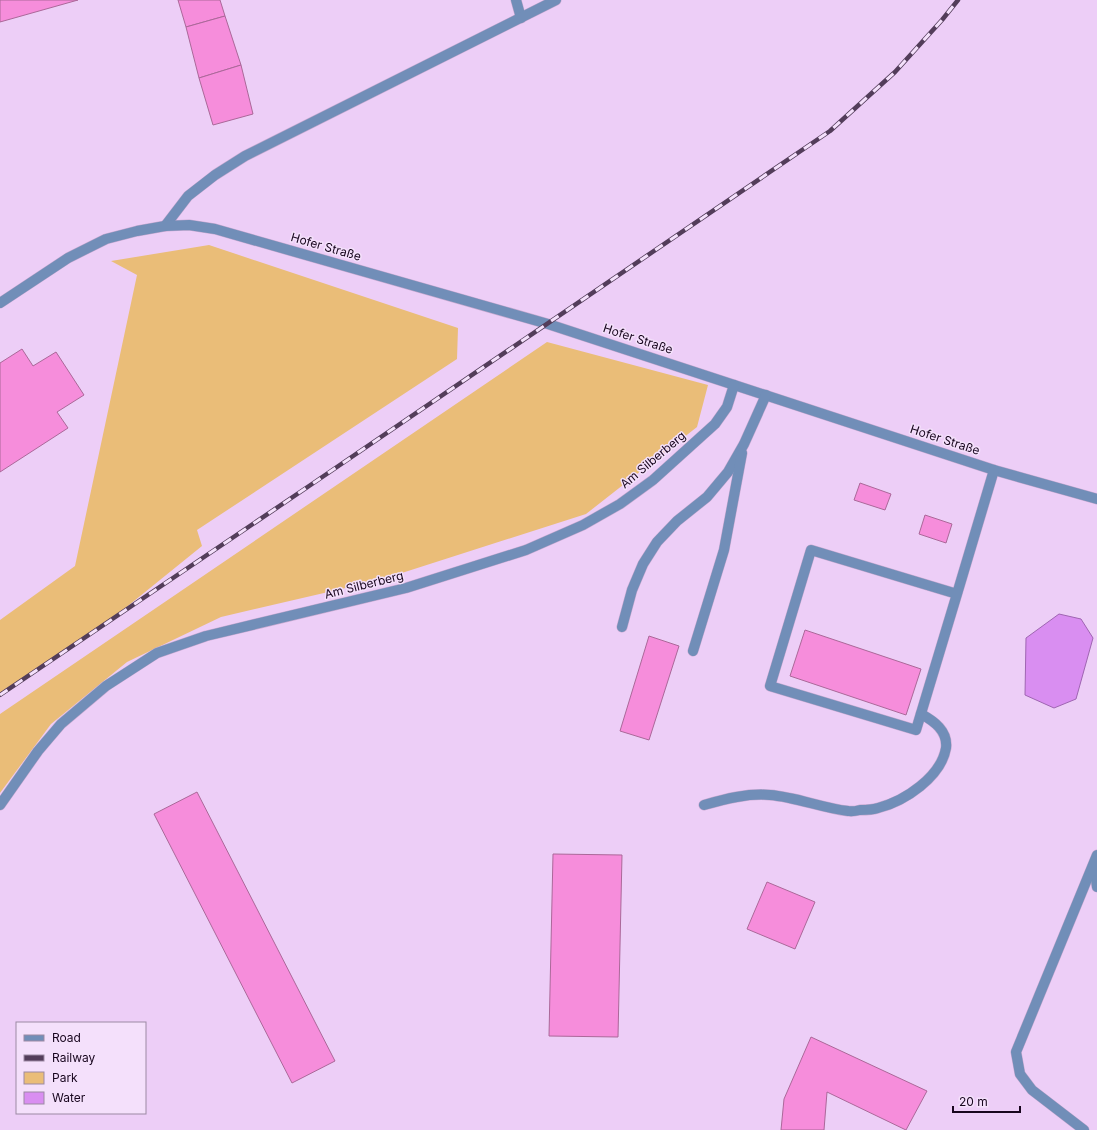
<svg xmlns="http://www.w3.org/2000/svg" width="1097" height="1130" viewBox="0 0 1097 1130" font-family="Inter,sans-serif">
<style>
.green{fill:#eabd78}
.water{fill:#d98ef1;stroke:#9f65b2}
.building{fill:#f68ddb;stroke:#ab6899}
.lines{fill:none;stroke-linecap:round;stroke-linejoin:round}
.minor-casing{stroke:#c7aad0;stroke-width:11}
.minor{stroke:#718eb8;stroke-width:10}
.rail-casing{stroke:#533d5a;stroke-width:4.5}
.rail{stroke:#f4e0fb;stroke-width:3;stroke-dasharray:9;stroke-linecap:butt}
.labels{text-anchor:middle;stroke-width:3;stroke-linejoin:round;paint-order:stroke}
.street-label{font-size:12px;fill:#18061e;stroke:#f4e0fb}
</style>
<rect width="100%" height="100%" fill="#edcef7"/>
<g class="green">
<path d="M209,245L458,328L457,359L197,530L202,546L108,622L0,695V620L75,566L137,275L111,261Z"/>
<path d="M547,342L708,385L697,427L586,514L380,580L221,617L127,662L51,724L0,793V714Z"/>
</g>
<path class="water" d="M1059,614L1081,619L1093,638L1076,699L1054,708L1025,695L1026,638Z"/>
<g class="building">
<path d="M0,0H78L0,22Z"/>
<path d="M178,0H220L225,16L186,27Z"/>
<path d="M225,16L241,65L199,78L186,27Z"/>
<path d="M241,65L253,114L213,125L199,78Z"/>
<path d="M22,349L33,366L56,352L84,395L57,412L68,428L0,472V363Z"/>
<path d="M860,483L891,494L885,510L854,500Z"/>
<path d="M925,515L952,524L946,543L919,534Z"/>
<path d="M805,630L921,669L906,715L790,676Z"/>
<path d="M649,636L679,646L649,740L620,731Z"/>
<path d="M197,792L335,1061L292,1083L154,814Z"/>
<path d="M553,854L622,855L618,1037L549,1036Z"/>
<path d="M767,882L815,902L795,949L747,929Z"/>
<path d="M811,1037L927,1091L906,1130L827,1092L824,1130H781L784,1099Z"/>
</g>
<g class="lines">
<g class="minor-casing">
<g id="minor">
<path d="M516,0L521,18"/>
<path d="M165,226L188,196L215,175L245,156L556,0"/>
<path d="M0,303L68,258L106,239L137,231L165,226L189,225L215,229L548,324L994,470L1097,499"/>
<path d="M957,594L916,730L770,686L811,550L957,594L994,470"/>
<path d="M622,627L632,590L643,564L657,542L677,521L707,497L728,472L744,444L766,395"/>
<path d="M693,651L724,550L742,453"/>
<path d="M0,805L38,751L61,724L106,686L157,653L206,636L406,588L526,550L583,525L620,504L653,480L715,424L727,407L734,385"/>
<path d="M704,805C725,799 748,793 770,795C796,797 822,808 848,811C852,812 856,811 860,810C866,810 872,810 878,808C905,801 941,777 946,748C948,731 934,721 921,714"/>
<path d="M1094,864L1097,887"/>
<path d="M1084,1130L1032,1090L1020,1074L1016,1052L1097,855"/>
</g>
</g>
<use href="#minor" class="minor"/>
<g class="rail-casing">
<path id="rail" d="M0,695L312,484L830,131L895,72L942,20L958,0"/>
</g>
<use href="#rail" class="rail"/>
</g>
<g class="labels">
<g class="street-label">
<text transform="translate(326 247) rotate(16)" y="4">Hofer Straße</text>
<text transform="translate(638 339) rotate(18)" y="4">Hofer Straße</text>
<text transform="translate(945 440) rotate(18)" y="4">Hofer Straße</text>
<text transform="translate(653 460) rotate(-40)" y="4">Am Silberberg</text>
<text transform="translate(364 585) rotate(-14)" y="4">Am Silberberg</text>
</g>
</g>
<rect x="16" y="1022" width="130" height="92" fill="#f4e0fb" stroke="#9c89a3"/>
<rect x="24" y="1035" width="20" height="6" fill="#718eb8" stroke="#9c89a3"/>
<text x="52" y="1042" font-size="12" fill="#18061e">Road</text>
<rect x="24" y="1055" width="20" height="6" fill="#533d5a" stroke="#9c89a3"/>
<text x="52" y="1062" font-size="12" fill="#18061e">Railway</text>
<rect x="24" y="1072" width="20" height="12" fill="#eabd78" stroke="#9c89a3"/>
<text x="52" y="1082" font-size="12" fill="#18061e">Park</text>
<rect x="24" y="1092" width="20" height="12" fill="#d98ef1" stroke="#9c89a3"/>
<text x="52" y="1102" font-size="12" fill="#18061e">Water</text>
<path d="M953 1106v6h67v-6" fill="none" stroke="#18061e" stroke-width="2"/>
<text x="959" y="1106" font-size="12" fill="#18061e" stroke="#f4e0fb" stroke-width="3" paint-order="stroke">20 m</text>
</svg>
